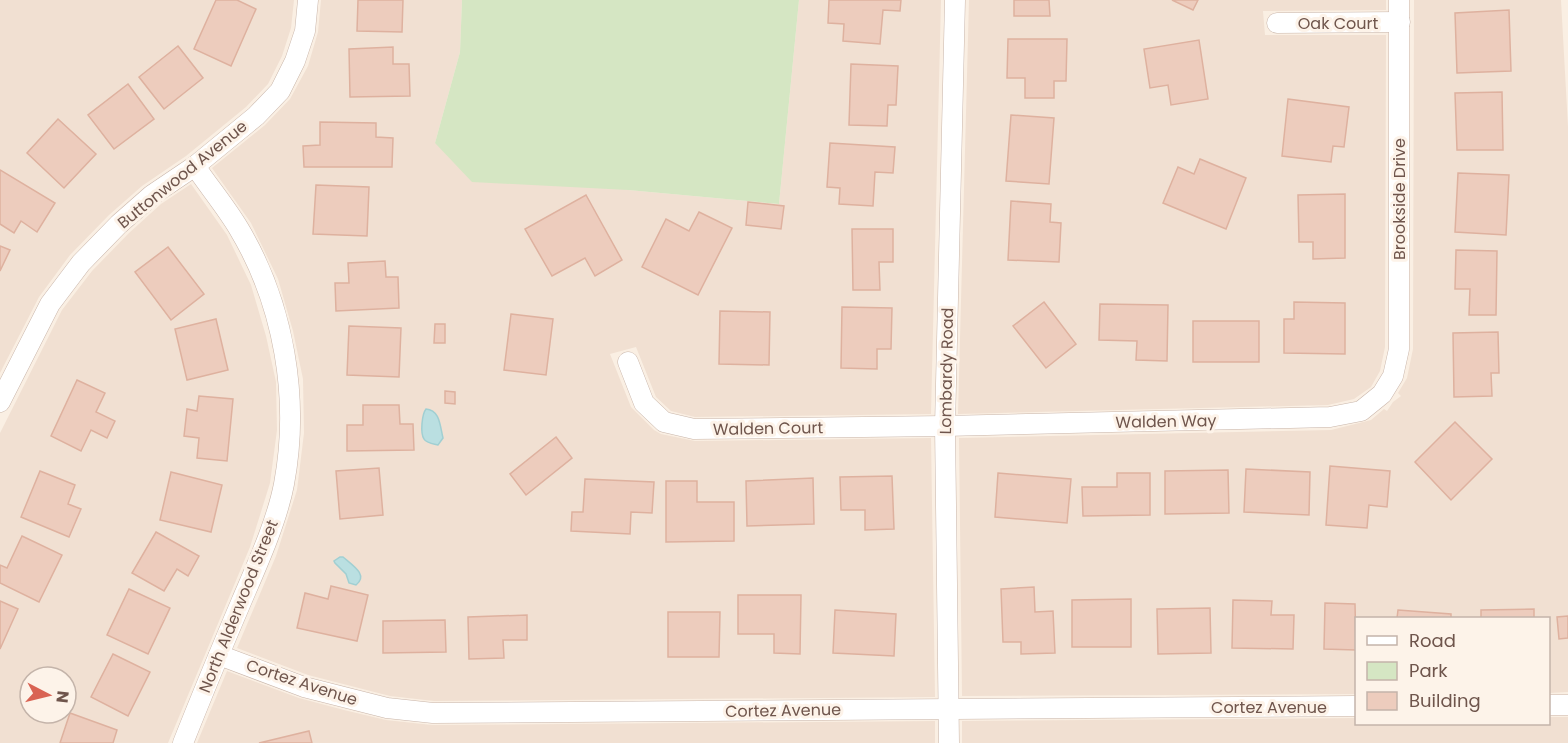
<svg xmlns="http://www.w3.org/2000/svg" width="1568" height="743" viewBox="0 0 1568 743" font-family="Poppins,sans-serif">
<style>
.residential{fill:#f1e0d2;fill-rule:evenodd}
.green{fill:#d5e6c3}
.water{fill:#badfe1;stroke:#a1cfd2;stroke-width:1.5}
.building{fill:#edccbd;stroke:#deb19f;stroke-width:1.5}
.lines{fill:none;stroke-linecap:round;stroke-linejoin:round}
.minor-casing{stroke:#c9b6ab;stroke-width:21}
.minor{stroke:#fff;stroke-width:20}
.labels{text-anchor:middle;stroke-width:6;stroke-linejoin:round;paint-order:stroke}
.street-label{font-size:16px;fill:#6f554c;stroke:#fdf3e9}
</style>
<rect width="100%" height="100%" fill="#faefe3"/>
<g class="residential">
<path d="M0,0H294L291,28L282,56L268,84L246,107L186,156L142,186L109,215L70,255L39,297L0,373Z"/>
<path d="M321,0H462L460,52L435,143L628,190L779,204L799,0H941L931,414L695,417L671,411L656,397L636,347L610,354L631,407L654,430L661,434L695,441L931,438L935,697L434,701L390,696L308,675L237,648L276,556L297,490L304,433L303,379L293,331L278,279L251,223L212,168L265,125L290,99L308,66L318,32Z"/>
<path d="M969,0H1386V10L1263,11L1265,35H1386L1385,347L1380,371L1371,387L1354,399L1328,405L958,414Z"/>
<path d="M1414,0H1561L1568,127V692L1549,693L1548,618H1356V694L962,696L959,438L1331,430L1371,420L1384,409L1387,411L1393,402L1401,396L1398,393L1407,378L1413,349Z"/>
<path d="M191,184L227,235L251,285L266,336L276,382L277,430L270,483L250,547L168,743H0V433L62,310L92,271L129,233L161,204ZM30,677H66V713H30Z"/>
<path d="M227,671L299,698L344,710L386,720L432,725L935,721V743H197Z"/>
<path d="M1549,717H1568V743H962V721L1356,718V724H1548Z"/>
</g>
<path class="green" d="M462,0H799L779,204L628,190L472,182L435,143L460,52Z"/>
<g class="water">
<path d="M426,409C440,410 440,426 443,438L438,445C434,444 426,443 424,439C420,433 422,414 426,409Z"/>
<path d="M340,557H343C352,565 369,575 356,585L349,583L346,574L335,563L334,561Z"/>
</g>
<g class="building">
<path d="M216,0H237L256,9L231,66L194,49Z"/>
<path d="M358,0H403L402,32L357,31Z"/>
<path d="M829,0H901L900,11L883,10L880,44L843,41L844,24L828,23Z"/>
<path d="M1014,0H1049L1050,16H1014Z"/>
<path d="M1172,0H1198L1193,10Z"/>
<path d="M1509,10L1511,71L1457,73L1455,13Z"/>
<path d="M1008,39H1067L1066,81H1054V98H1025V78H1007Z"/>
<path d="M1199,40L1208,99L1171,105L1168,85L1150,88L1144,49Z"/>
<path d="M178,46L203,78L164,109L139,77Z"/>
<path d="M393,47V64H409L410,96L350,97L349,49Z"/>
<path d="M851,64L898,66L896,105H888L887,126L849,125Z"/>
<path d="M128,84L154,119L114,149L88,115Z"/>
<path d="M1502,92L1503,150H1457L1455,93Z"/>
<path d="M1288,99L1349,107L1344,147L1333,146L1331,162L1282,156Z"/>
<path d="M1011,115L1054,118L1049,184L1006,181Z"/>
<path d="M58,119L96,154L64,188L27,153Z"/>
<path d="M320,122L376,123V137L393,138L392,167H304L303,146L320,145Z"/>
<path d="M830,143L895,147L893,173L875,172L873,206L839,204L840,188L827,187Z"/>
<path d="M1200,159L1246,178L1226,229L1163,203L1178,167L1194,174Z"/>
<path d="M0,170L55,203L37,232L21,221L14,233L0,224Z"/>
<path d="M1458,173L1509,175L1506,235L1455,232Z"/>
<path d="M316,185L369,187L367,236L313,234Z"/>
<path d="M1345,194V258L1313,259V242H1299L1298,195Z"/>
<path d="M586,195L622,260L595,276L585,258L552,276L525,229Z"/>
<path d="M1011,201L1051,204L1050,222L1061,223L1059,262L1008,260Z"/>
<path d="M748,202L784,206L781,229L746,225Z"/>
<path d="M699,212L732,228L698,295L642,267L666,219L689,231Z"/>
<path d="M852,229H893V262H879L880,290H853Z"/>
<path d="M0,246L10,250L0,271Z"/>
<path d="M168,247L204,294L171,320L135,272Z"/>
<path d="M1456,250L1497,251L1496,315H1469L1470,289H1455Z"/>
<path d="M385,261L386,277H398L399,308L336,311L335,283H349L348,263Z"/>
<path d="M1044,302L1076,344L1046,368L1013,326Z"/>
<path d="M1294,302L1345,303V354L1284,353V319H1294Z"/>
<path d="M1100,304L1168,305L1167,361L1136,360L1137,341L1099,340Z"/>
<path d="M842,307L892,308L891,349H877V369L841,368Z"/>
<path d="M720,311L770,312L769,365L719,364Z"/>
<path d="M511,314L553,319L546,375L504,370Z"/>
<path d="M216,319L228,370L187,380L175,329Z"/>
<rect x="1193" y="321" width="66" height="41"/>
<path d="M435,324H445V343H434Z"/>
<path d="M349,326L401,328L399,377L347,375Z"/>
<path d="M1498,332L1499,373H1491L1492,396L1454,397L1453,333Z"/>
<path d="M77,380L105,393L96,412L115,421L107,438L91,430L81,451L51,436Z"/>
<path d="M445,391L455,392V404L445,403Z"/>
<path d="M199,396L233,399L227,461L197,458L199,438L184,436L187,409L197,411Z"/>
<path d="M363,405H399L400,424H413L414,450L347,451V425H363Z"/>
<path d="M1455,422L1492,459L1451,500L1415,462Z"/>
<path d="M556,437L572,458L526,495L510,474Z"/>
<path d="M1330,466L1390,471L1387,507L1369,505L1367,528L1326,525Z"/>
<path d="M379,468L383,515L340,519L336,471Z"/>
<path d="M1246,469L1310,472L1309,515L1244,512Z"/>
<path d="M1228,470L1229,513L1165,514V471Z"/>
<path d="M40,471L75,485L68,504L81,509L69,537L21,517Z"/>
<path d="M171,472L222,485L211,532L160,520Z"/>
<path d="M998,473L1071,479L1067,523L995,517Z"/>
<path d="M1117,473H1150V515L1083,516L1082,487H1117Z"/>
<path d="M892,476L894,529L865,530V510H841L840,477Z"/>
<path d="M813,478L814,524L747,526L746,481Z"/>
<path d="M585,479L654,482L652,513L631,512L630,534L571,531L572,512H583Z"/>
<path d="M666,481H697V502H734V541L666,542Z"/>
<path d="M156,532L199,556L188,576L177,569L164,591L132,573Z"/>
<path d="M22,536L62,555L39,602L0,583V565L7,568Z"/>
<path d="M331,586L368,595L357,641L297,628L305,593L328,599Z"/>
<path d="M1034,587L1035,612L1053,611L1055,653L1021,654V642H1003L1001,589Z"/>
<path d="M129,589L170,608L148,654L107,635Z"/>
<path d="M738,595H801L800,654L774,653V634H738Z"/>
<path d="M1131,599V647H1072V600Z"/>
<path d="M1233,600L1272,601L1271,615H1294L1293,649L1232,648Z"/>
<path d="M0,601L18,609L0,649Z"/>
<path d="M1325,603L1355,604L1356,650L1324,649Z"/>
<path d="M1210,608L1211,653L1158,654L1157,609Z"/>
<path d="M1534,609V618H1481V610Z"/>
<path d="M835,610L896,614L894,656L833,653Z"/>
<path d="M1398,610L1451,614V618H1397Z"/>
<path d="M668,612H720L719,657H668Z"/>
<path d="M527,615V640H503L504,658L469,659L468,617Z"/>
<path d="M1568,616V638L1559,639L1557,617Z"/>
<path d="M445,620L446,652L383,653V621Z"/>
<path d="M113,654L150,672L128,716L91,697Z"/>
<path d="M70,713L117,730L113,743H60Z"/>
<path d="M309,731L312,743H259Z"/>
</g>
<g class="lines">
<g class="minor-casing">
<g id="minor">
<path d="M1277,23L1400,22"/>
<path d="M628,362L644,403L664,422L694,429L945,426L1330,417L1361,411L1382,394L1393,376L1399,349V0"/>
<path d="M0,402L50,304L81,263L119,224L152,195L195,166L256,116L280,91L295,61L305,31L308,0"/>
<path d="M219,655L304,687L387,708L433,713L1356,706"/>
<path d="M1548,705H1568"/>
<path d="M183,743C202,695 222,647 242,600C257,565 277,521 284,484C300,399 284,304 239,229C226,207 209,187 195,166"/>
<path d="M949,743L945,426L955,0"/>
</g>
</g>
<use href="#minor" class="minor"/>
</g>
<g class="labels">
<g class="street-label">
<text x="1338" y="29">Oak Court</text>
<text transform="translate(182 174) rotate(-39)" y="6">Buttonwood Avenue</text>
<text transform="translate(1399 199) rotate(-90)" y="6">Brookside Drive</text>
<text transform="translate(946 371) rotate(-89)" y="6">Lombardy Road</text>
<text transform="translate(1166 421) rotate(-1)" y="6">Walden Way</text>
<text transform="translate(768 428) rotate(-1)" y="6">Walden Court</text>
<text transform="translate(238 606) rotate(-68)" y="6">North Alderwood Street</text>
<text transform="translate(302 682) rotate(18)" y="6">Cortez Avenue</text>
<text x="1269" y="713">Cortez Avenue</text>
<text transform="translate(783 710) rotate(-1)" y="6">Cortez Avenue</text>
</g>
</g>
<rect x="1355" y="617" width="195" height="108" fill="#fdf3e9" stroke="#c4b4aa" stroke-width="1.5"/>
<rect x="1367" y="636" width="30" height="9" fill="#ffffff" stroke="#c4b4aa" stroke-width="1.5"/>
<text x="1409" y="647" font-size="18" fill="#6f554c">Road</text>
<rect x="1367" y="662" width="30" height="18" fill="#d5e6c3" stroke="#c4b4aa" stroke-width="1.5"/>
<text x="1409" y="677" font-size="18" fill="#6f554c">Park</text>
<rect x="1367" y="692" width="30" height="18" fill="#edccbd" stroke="#c4b4aa" stroke-width="1.5"/>
<text x="1409" y="707" font-size="18" fill="#6f554c">Building</text>
<g transform="translate(48 695) rotate(97)"><circle r="28" fill="#fdf3e9" stroke="#c4b4aa" stroke-width="1.5"/>
<path d="M0-4.5L10 22L0 15L-10 22Z" fill="#d96353"/>
<text y="-9" font-size="16" font-weight="bold" text-anchor="middle" fill="#6f554c">N</text>
</g>
</svg>
